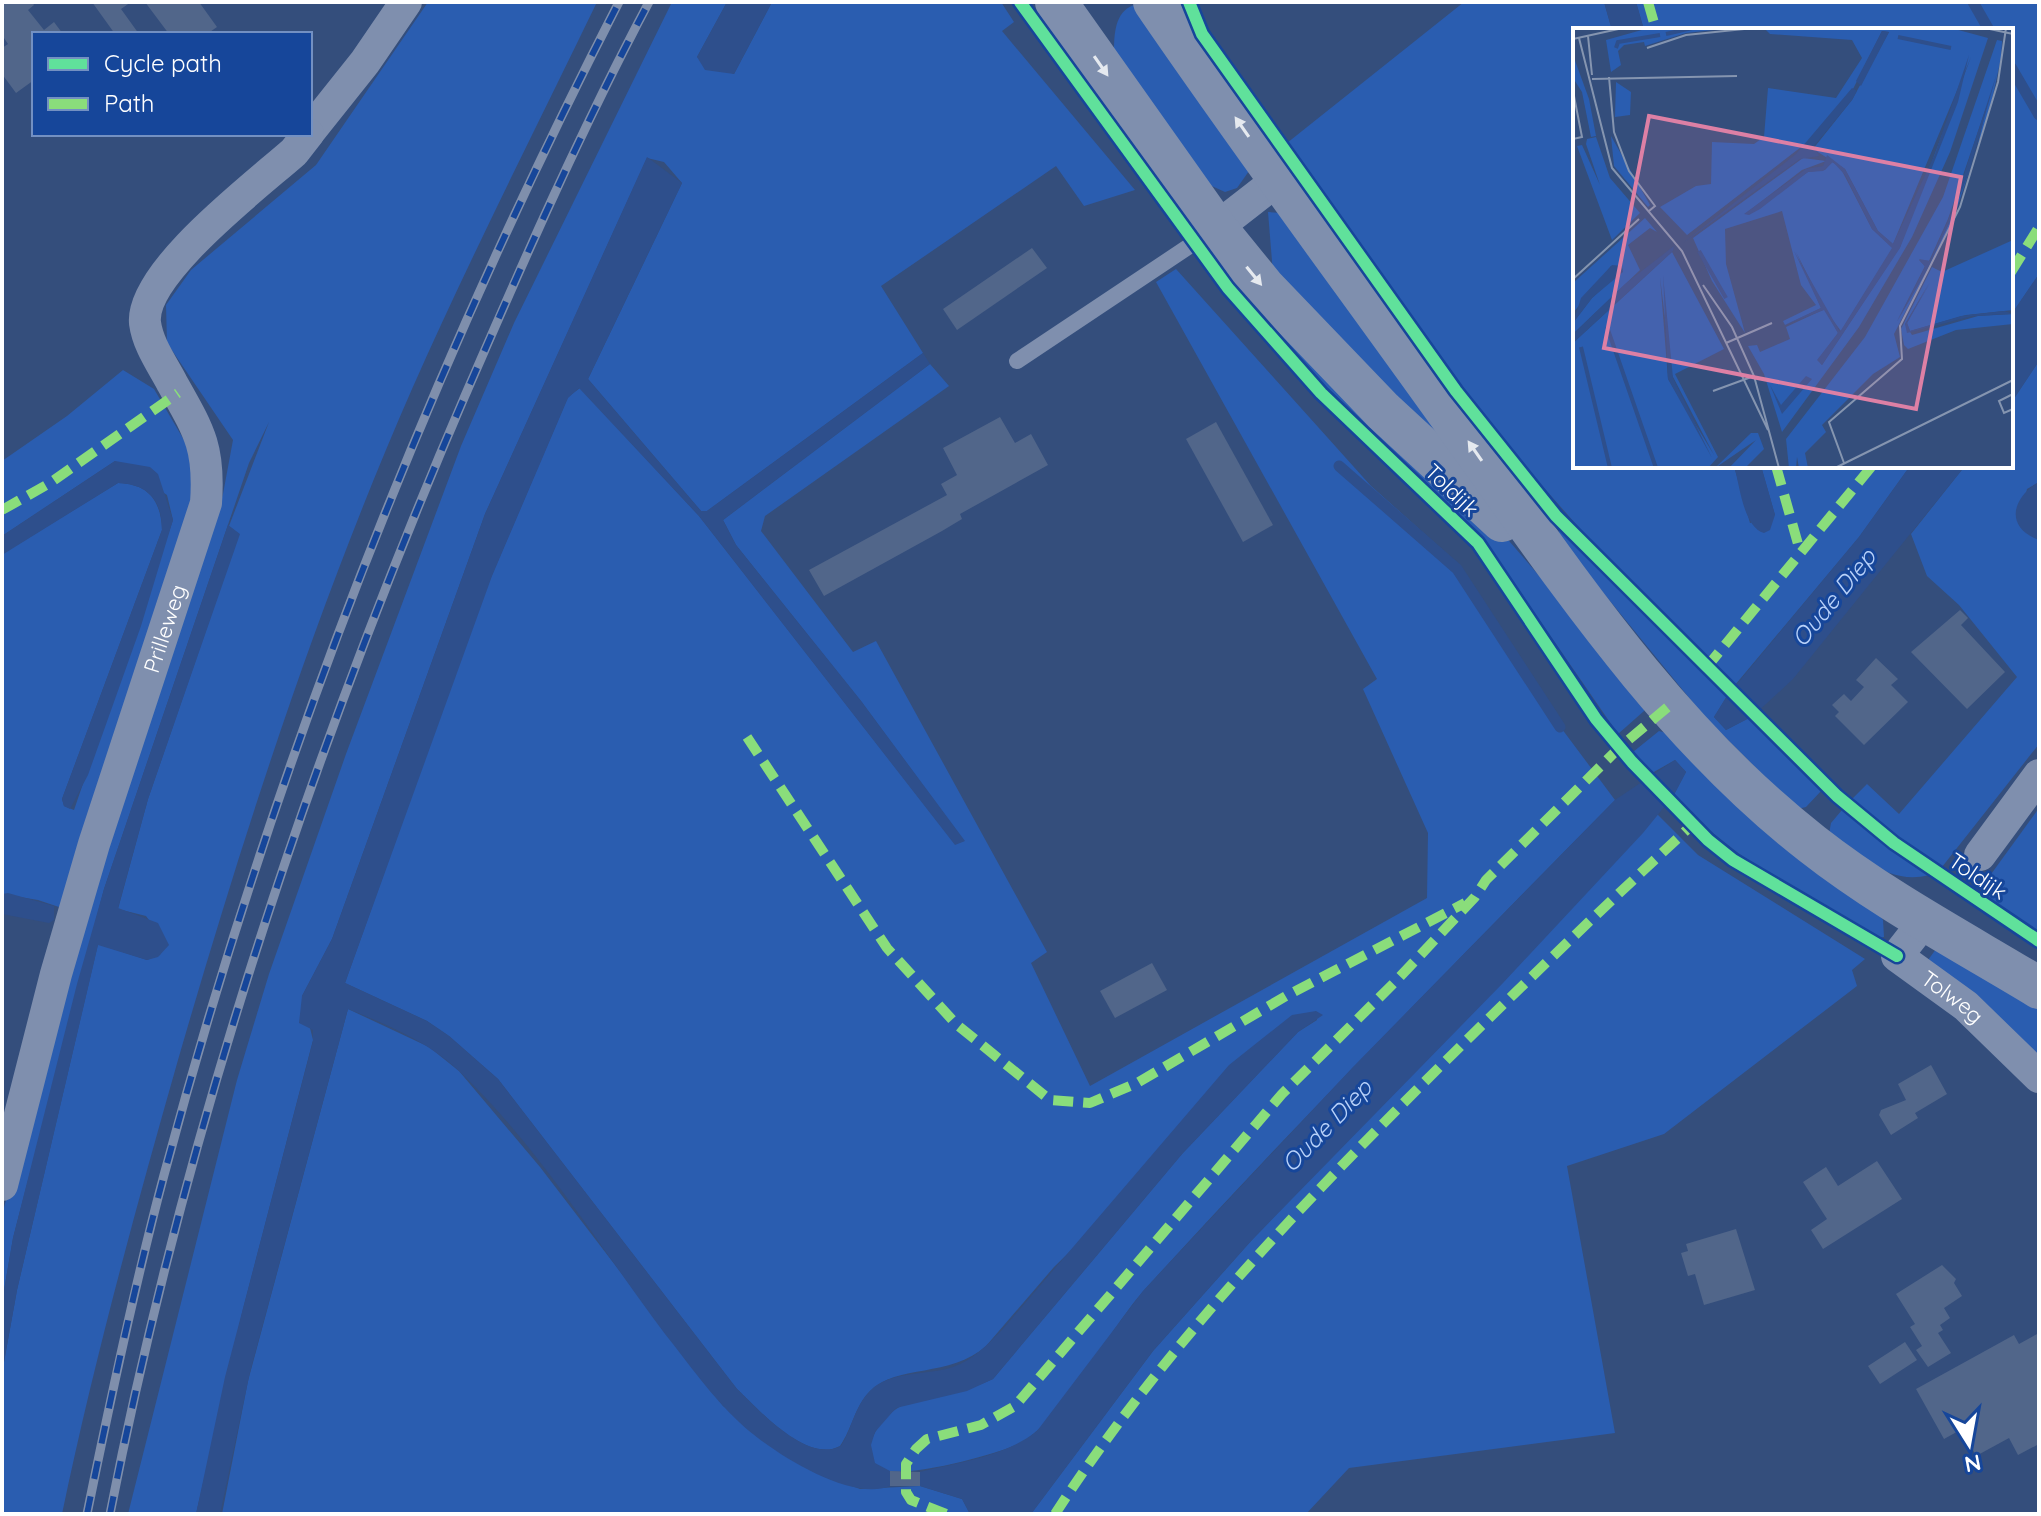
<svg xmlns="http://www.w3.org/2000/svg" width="2041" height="1516" viewBox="0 0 2041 1516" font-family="Quicksand,sans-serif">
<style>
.green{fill:#2a5db0}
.water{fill:#2e4f8c}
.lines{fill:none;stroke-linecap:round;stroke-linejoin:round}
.stream{stroke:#2e4f8c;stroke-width:11}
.building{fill:#51668a}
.service{stroke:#7f8fae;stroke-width:16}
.minor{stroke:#7f8fae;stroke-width:32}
.tertiary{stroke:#7f8fae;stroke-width:42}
.rail-casing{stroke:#7f8fac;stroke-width:9}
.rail{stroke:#16469a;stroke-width:6;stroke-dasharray:18;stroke-linecap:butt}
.quiet{stroke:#8add7b;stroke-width:10;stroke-dasharray:20 10;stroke-linecap:butt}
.cycleway-casing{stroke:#16469a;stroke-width:17}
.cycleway{stroke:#60e19b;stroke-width:12}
.oneway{fill:#e5e9ef}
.labels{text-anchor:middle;stroke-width:6;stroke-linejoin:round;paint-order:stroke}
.street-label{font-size:22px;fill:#fff;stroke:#16469a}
.water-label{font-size:24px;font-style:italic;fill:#b8d1f9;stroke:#16469a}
.inset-river{fill:none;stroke:#2e4f8c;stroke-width:4}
.inset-road{fill:none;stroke:#8595b0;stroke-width:2}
.view{fill:#dd80a5;fill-opacity:0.15;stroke:#dd80a5;stroke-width:4}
.inset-edge{fill:none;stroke:#fff;stroke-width:4}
</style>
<rect width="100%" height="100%" fill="#344e7c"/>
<g class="green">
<path d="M428,2H597C535,130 470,258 412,389C317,606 244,832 178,1060C135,1211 94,1361 62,1514H2V1373L17,1290L98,944L147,960L160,955L165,942L146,916L118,909L148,799L239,534L229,526L269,422L249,463L104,889L13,1238L2,1302V1215L65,980L223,494L233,440L167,343L166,305L191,270L316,165Z"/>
<path d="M672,2H727L697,57L734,74L772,2H1001L1014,22L1002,31L1135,190L1084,206L1056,166L881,286L923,353L707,511H701L588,379L682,183L664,162L647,158L485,514L332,939L302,996L313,1040L242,1313L196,1514H128L237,1080L269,974L346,754L461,446L514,323Z"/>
<path d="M1464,2H1604L1612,30H1575V466H1734L1750,523L1775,515L1761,466H1910L1859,537L1735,685L1597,548L1499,437L1287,143Z"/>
<path d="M1636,2H2039V274L2011,315V30H1644Z"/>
<path d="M1137,4L1249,171L1237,188L1225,192L1203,182L1114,50C1114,31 1116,9 1137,4Z"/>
<path d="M1268,212L1282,213L1445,444L1273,273Z"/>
<path d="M1211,255L1228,256L1497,527L1648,702L1644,711L1618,734L1490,548L1321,382Z"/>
<path d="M1176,269L1371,486L1445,552L1553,717L1615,800C1457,961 1298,1121 1146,1288C1110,1327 1064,1418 1022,1442C1000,1454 902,1480 882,1469C852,1452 886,1410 906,1404C936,1395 964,1393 993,1379L1182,1154L1298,1032L1317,1020L1316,1011L1054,1267L986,1346C950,1378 897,1364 870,1391C855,1406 852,1429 840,1446C807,1464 759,1410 737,1389L498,1079L449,1036L427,1021L345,983L480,603L568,397L580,388L699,516L955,844L964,841L861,701L736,545L723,520L930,364L949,386L765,516L761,531L853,652L876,641L1047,952L1031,963L1090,1086L1427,898L1428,833L1363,689L1377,679L1156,282Z"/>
<path d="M2039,361V482L2027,489L2019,525L2039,540V744L1942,867L1877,823L1852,799L1867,784L1899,814L2017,677L1959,605L1927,576L1911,534L1965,466H2011V403Z"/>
<path d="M123,370L154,389L191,452L192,514L74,912L38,900L2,894V554L118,483C148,484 161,500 162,530L62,799L64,806L74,810L173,520L167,495L115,461L2,536V461L67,416Z"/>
<path d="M1561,529L1727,696L1714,717L1726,730L1749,718L1822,790L1806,807L1797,809L1704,716L1556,535Z"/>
<path d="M1659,731L1674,735L1876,910L1883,920L1884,937L1878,938C1804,897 1732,858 1673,796L1686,772L1675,760L1652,773L1633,752Z"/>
<path d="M2039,808V932L1985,897L1989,877Z"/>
<path d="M1842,810L1929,875C1889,886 1859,854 1829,834L1831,823Z"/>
<path d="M1657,814L1698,855L1865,959L1852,970L1857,986L1664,1134L1567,1166L1615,1433L1349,1468L1306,1514H1031L1153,1351L1251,1241Z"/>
<path d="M1939,945L2039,1006V1058L1928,960Z"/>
<path d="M348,1009L429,1047L459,1071L540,1167L723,1406L814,1472L860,1489L920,1486L962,1499L970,1514H222L248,1381Z"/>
</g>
<g class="water">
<path d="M727,2H772L734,74L705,70L697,57Z"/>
<path d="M1604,2H1636L1644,30H1612Z"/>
<path d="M647,157L682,183L588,379L701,511H707L923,353L930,364L723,520L736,545L861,701L965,841L955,845L699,516L579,388L568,398L492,576L345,983L427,1021L449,1036L498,1079L737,1389C759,1410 807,1464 841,1446C852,1429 854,1407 870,1391C890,1370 927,1376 953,1367C973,1360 987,1345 1002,1330L1229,1065L1292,1015L1316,1011L1323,1015L1298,1032L1182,1154L993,1379L967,1391L896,1408L875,1432L871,1445L875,1463L890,1471V1486C850,1503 768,1450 739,1422C711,1396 689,1364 665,1334C599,1246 539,1147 459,1071C427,1041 388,1025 348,1009L250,1372L220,1514H196L225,1377L313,1041V1030L299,1023L302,996L332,939L485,514Z"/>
<path d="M2039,274V361L2011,403V315Z"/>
<path d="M115,461L150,467L158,474L173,520L141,626L88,775L70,809L64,806L62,799L162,530C162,500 148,484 118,483L2,555V536Z"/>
<path d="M1734,466H1761L1775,515L1770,530L1764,533C1743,527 1740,485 1734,466Z"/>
<path d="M1910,466H1965L1793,679L1753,716L1726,730L1714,717L1727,696L1859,537Z"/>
<path d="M2039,482V540C2005,528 2011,498 2039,482Z"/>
<path d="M228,525L240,534L148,799L118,908L158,923L169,945L158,957L147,960L98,945L17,1290L2,1373V1302L13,1238L77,984L104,889Z"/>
<path d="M1675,760L1686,772L1674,795L1643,833L1503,983L1251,1241L1153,1351L1031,1514H970L962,1499L920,1486V1472C959,1462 1004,1457 1037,1431L1143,1291L1352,1068L1615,800Z"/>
<path d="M8,893L54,906V920L49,923L2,914V894Z"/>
</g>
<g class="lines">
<g class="stream">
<path d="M1973,2L1989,30"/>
<path d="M2011,67L2039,115"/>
<path d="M1339,466L1457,569L1560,727"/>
</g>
</g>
<g class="building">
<path d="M2,2H32L34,5L28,10L44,30L54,22L63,34H34V80L16,93L2,74V48L8,44L2,35Z"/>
<path d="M92,2H131L121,9L139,34H115Z"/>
<path d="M145,2H199L217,27L207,34H169Z"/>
<path d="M1032,248L1047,268L957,330L943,309Z"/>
<path d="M1000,417L1015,443L1031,434L1048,465L960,514L962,519L942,531L824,596L809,570L947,495L941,484L957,475L943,448Z"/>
<path d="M1216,422L1273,525L1243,542L1186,439Z"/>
<path d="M1960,610L1968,618L1961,625L2005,672L1967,709L1911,652Z"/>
<path d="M1876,658L1898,679L1891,685L1908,702L1864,745L1835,716L1839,712L1832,705L1844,694L1851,701L1864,687L1856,680Z"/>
<path d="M1152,963L1167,990L1115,1018L1100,991Z"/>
<path d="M1931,1065L1947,1094L1915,1113L1918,1118L1891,1135L1879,1115L1881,1110L1906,1100L1898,1084Z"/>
<path d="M1877,1161L1902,1199L1823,1249L1811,1230L1827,1219L1803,1182L1826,1167L1838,1186Z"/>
<path d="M1736,1229L1755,1290L1704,1305L1695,1274L1688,1276L1681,1253L1688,1251L1686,1244Z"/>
<path d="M1942,1265L1956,1279L1954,1283L1962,1296L1944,1308L1950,1318L1940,1325L1943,1330L1938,1333L1951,1353L1928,1367L1916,1350L1922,1346L1910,1327L1915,1324L1896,1294Z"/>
<path d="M2039,1333V1444L2018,1455L2009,1438L1976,1456L1962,1429L1944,1439L1916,1389L2014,1335L2019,1344Z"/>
<path d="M1905,1342L1917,1360L1880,1384L1868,1366Z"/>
<path d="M890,1471L920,1472V1486H890Z"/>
</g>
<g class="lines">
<path class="service" d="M1017,361L1215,229"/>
<g class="minor">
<path d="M310,131L365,62L406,2"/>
<path d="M1216,228L1279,179"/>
<path d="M1980,855L2039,775"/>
<path id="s1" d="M1926,919L1897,956L1966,1006L2039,1077"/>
<path id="s2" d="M2,1185L56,974L94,844L206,503C210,447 199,431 172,383C162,364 148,345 145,323C140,273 258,184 294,152L308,134"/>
</g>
<g class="tertiary">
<path d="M1056,2L1216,228L1264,287L1383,411L1502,521"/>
<path d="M1154,2C1253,147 1358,287 1460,430C1565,576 1668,732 1812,844C1882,899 1963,942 2039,988"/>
</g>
<g class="rail-casing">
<g id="rail">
<path d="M87,1514C110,1401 134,1287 164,1175C273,769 427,375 619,2"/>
<path d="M110,1514C185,1131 310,756 464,398C522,264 581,130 649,2"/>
</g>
</g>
<use href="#rail" class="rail"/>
<g class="quiet">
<path d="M1648,2L1656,30"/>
<path d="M2011,272L2039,227"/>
<path d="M1776,466L1800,551"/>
<path d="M2,510L50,483L178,393"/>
<path d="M1706,668L1872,466"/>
<path d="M747,737L887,948L956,1024L1050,1100L1090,1103L1137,1083L1286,996L1465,903"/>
<path d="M946,1514L911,1500L906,1492V1464L916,1449L927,1439L981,1425L1015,1406L1282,1094L1395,982L1475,897L1486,880L1620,747L1669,706"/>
<path d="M1055,1514C1142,1380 1250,1260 1361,1146C1469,1036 1579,930 1692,825"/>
</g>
<g class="cycleway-casing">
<g id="cycleway">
<path d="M1020,2L1228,288L1321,393L1478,543L1596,719L1632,762L1708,840L1733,860L1897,956"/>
<path d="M1189,2L1202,34L1456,391L1556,516L1837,796L1894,843L2039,941"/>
</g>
</g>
<use href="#cycleway" class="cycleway"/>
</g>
<defs><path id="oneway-solid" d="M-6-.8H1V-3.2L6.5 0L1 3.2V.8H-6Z" transform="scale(2)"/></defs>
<g class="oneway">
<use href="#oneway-solid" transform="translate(1101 66) rotate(55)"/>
<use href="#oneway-solid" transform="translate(1242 127) rotate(-125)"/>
<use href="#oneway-solid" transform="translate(1254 276) rotate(51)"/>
<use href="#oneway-solid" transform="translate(1475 451) rotate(-125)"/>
</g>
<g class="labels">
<g class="street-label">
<text transform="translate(1452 490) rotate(44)" y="8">Toldijk</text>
<text dy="8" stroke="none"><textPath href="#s2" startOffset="580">Prilleweg</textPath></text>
<text transform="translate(1978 876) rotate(34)" y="8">Toldijk</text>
<text dy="8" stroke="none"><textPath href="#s1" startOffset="116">Tolweg</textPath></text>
</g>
<g class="water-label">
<text transform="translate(1834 598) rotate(-51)" y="8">Oude Diep</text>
<text transform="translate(1327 1126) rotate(-46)" y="8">Oude Diep</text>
</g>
</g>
<g transform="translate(1573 28)">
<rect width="440" height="440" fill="#344e7c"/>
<path d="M76,0H159L113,5L72,18L71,14L51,17L45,23L48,37L38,44L33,12ZM191,0H378L415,10L377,124L339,209L286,299L209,404L191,346L175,318L184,317L187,324L217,311L213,299L252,281L223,224L248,280L212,297L210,293L243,277L228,257L209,183L152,201L153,236L172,305L139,253L120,210L230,130L253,133L229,142L172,186L235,144L252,142L259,134L267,139L299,201L320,220L268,303L253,283L265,305L245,332L249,337L327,219L398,29L320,216L305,203L272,141L240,121L279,72L316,4L309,3L280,61L237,112L114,207L87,179L123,158L138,156L139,114L181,116L191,109L195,60L263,70L289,30L279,12L197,6ZM424,12L429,13L428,30L417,81L379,195L321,306L327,329L300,346L249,397L253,404L232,425L235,440H226L224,429L223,440H216L213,411L292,309L370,169ZM414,77L403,124L378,191L354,242L324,293L352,238L346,232L356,233L375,191ZM0,27L16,71L23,108L18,109L9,64L0,50ZM43,54L58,64L57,87L42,89ZM38,108L77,177L75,179L41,138ZM23,109L37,150L67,185L39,212L4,118L9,117L27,157L13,116L14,111ZM72,190L84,204L77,200L55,217L67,242L0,306V295L19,270L50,241L38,238L0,285V255ZM440,212V282L393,287L337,303L334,295L356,255L332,296L339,307L405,288L440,286V296L383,302L335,321L331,317L328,301L359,239L369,244ZM99,224L151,321L102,346L145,429L135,440H0V315ZM87,249L99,347L141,427L95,351ZM178,405H185L191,421L172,440H156L183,412L142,440Z" fill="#2a5db0" fill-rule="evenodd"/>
<path d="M309,3L316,4L288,58L283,53ZM396,27L385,74L327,220L249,337L244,332L265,305L251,282L212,297L248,280L221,223L267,304L319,220L299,201L272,147L260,134L250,143L235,144L187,181L176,187L171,186L233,141L250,138L254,127L272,141L305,203L320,216L362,126ZM424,45L396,144L378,191L354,242L324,294L352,239L346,231L357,233L379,183ZM279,60L284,63L279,72L241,118L246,128L227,131L110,215L223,126ZM101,218L100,223L0,315V306L52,256ZM39,237L49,238L50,244L19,270L0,295L8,270ZM90,247L100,350L139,430L95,351ZM357,255L334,295L337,303L388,288L431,283L440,286L399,288L334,305L332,296ZM233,348L239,351L209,386L197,357L208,377Z" fill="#2e4f8c"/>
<path class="inset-river" d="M93,6L119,0M325,9L378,20M43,20L45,14L87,7M126,223L153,270M34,299L83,440M8,319L37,440"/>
<path class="inset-road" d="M412,0L440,6M15,8L19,47M6,10L39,140L109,223L195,402M0,11L50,0M74,20L113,7L181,0M36,49L41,104L56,143L82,178L76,183M19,51L164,48M0,63L9,109L0,111M0,251L66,191M130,257L159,299L181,348L206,440M153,315L199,295M140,363L181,348M440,366L426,373L431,385L440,381M271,435L256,394L329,331L327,298L387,179L425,54L433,0M262,440L440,352"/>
<path class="view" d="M76,88L388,149L343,381L31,320Z"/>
<rect width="440" height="440" class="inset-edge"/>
</g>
<rect width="2041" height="1516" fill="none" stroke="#ffffff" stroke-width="8"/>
<rect x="32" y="32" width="280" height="104" fill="#16469a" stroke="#7390c2" stroke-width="2"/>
<rect x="48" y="58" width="40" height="12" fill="#60e19b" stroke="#7390c2" stroke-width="2"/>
<text x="104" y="72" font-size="24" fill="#ffffff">Cycle path</text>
<rect x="48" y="98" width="40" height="12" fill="#8add7b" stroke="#7390c2" stroke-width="2"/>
<text x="104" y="112" font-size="24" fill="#ffffff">Path</text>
<g transform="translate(1969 1444) rotate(169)" stroke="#16469a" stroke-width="6" paint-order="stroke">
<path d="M0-6L14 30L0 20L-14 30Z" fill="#ffffff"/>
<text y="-12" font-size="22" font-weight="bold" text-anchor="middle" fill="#ffffff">N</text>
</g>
</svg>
